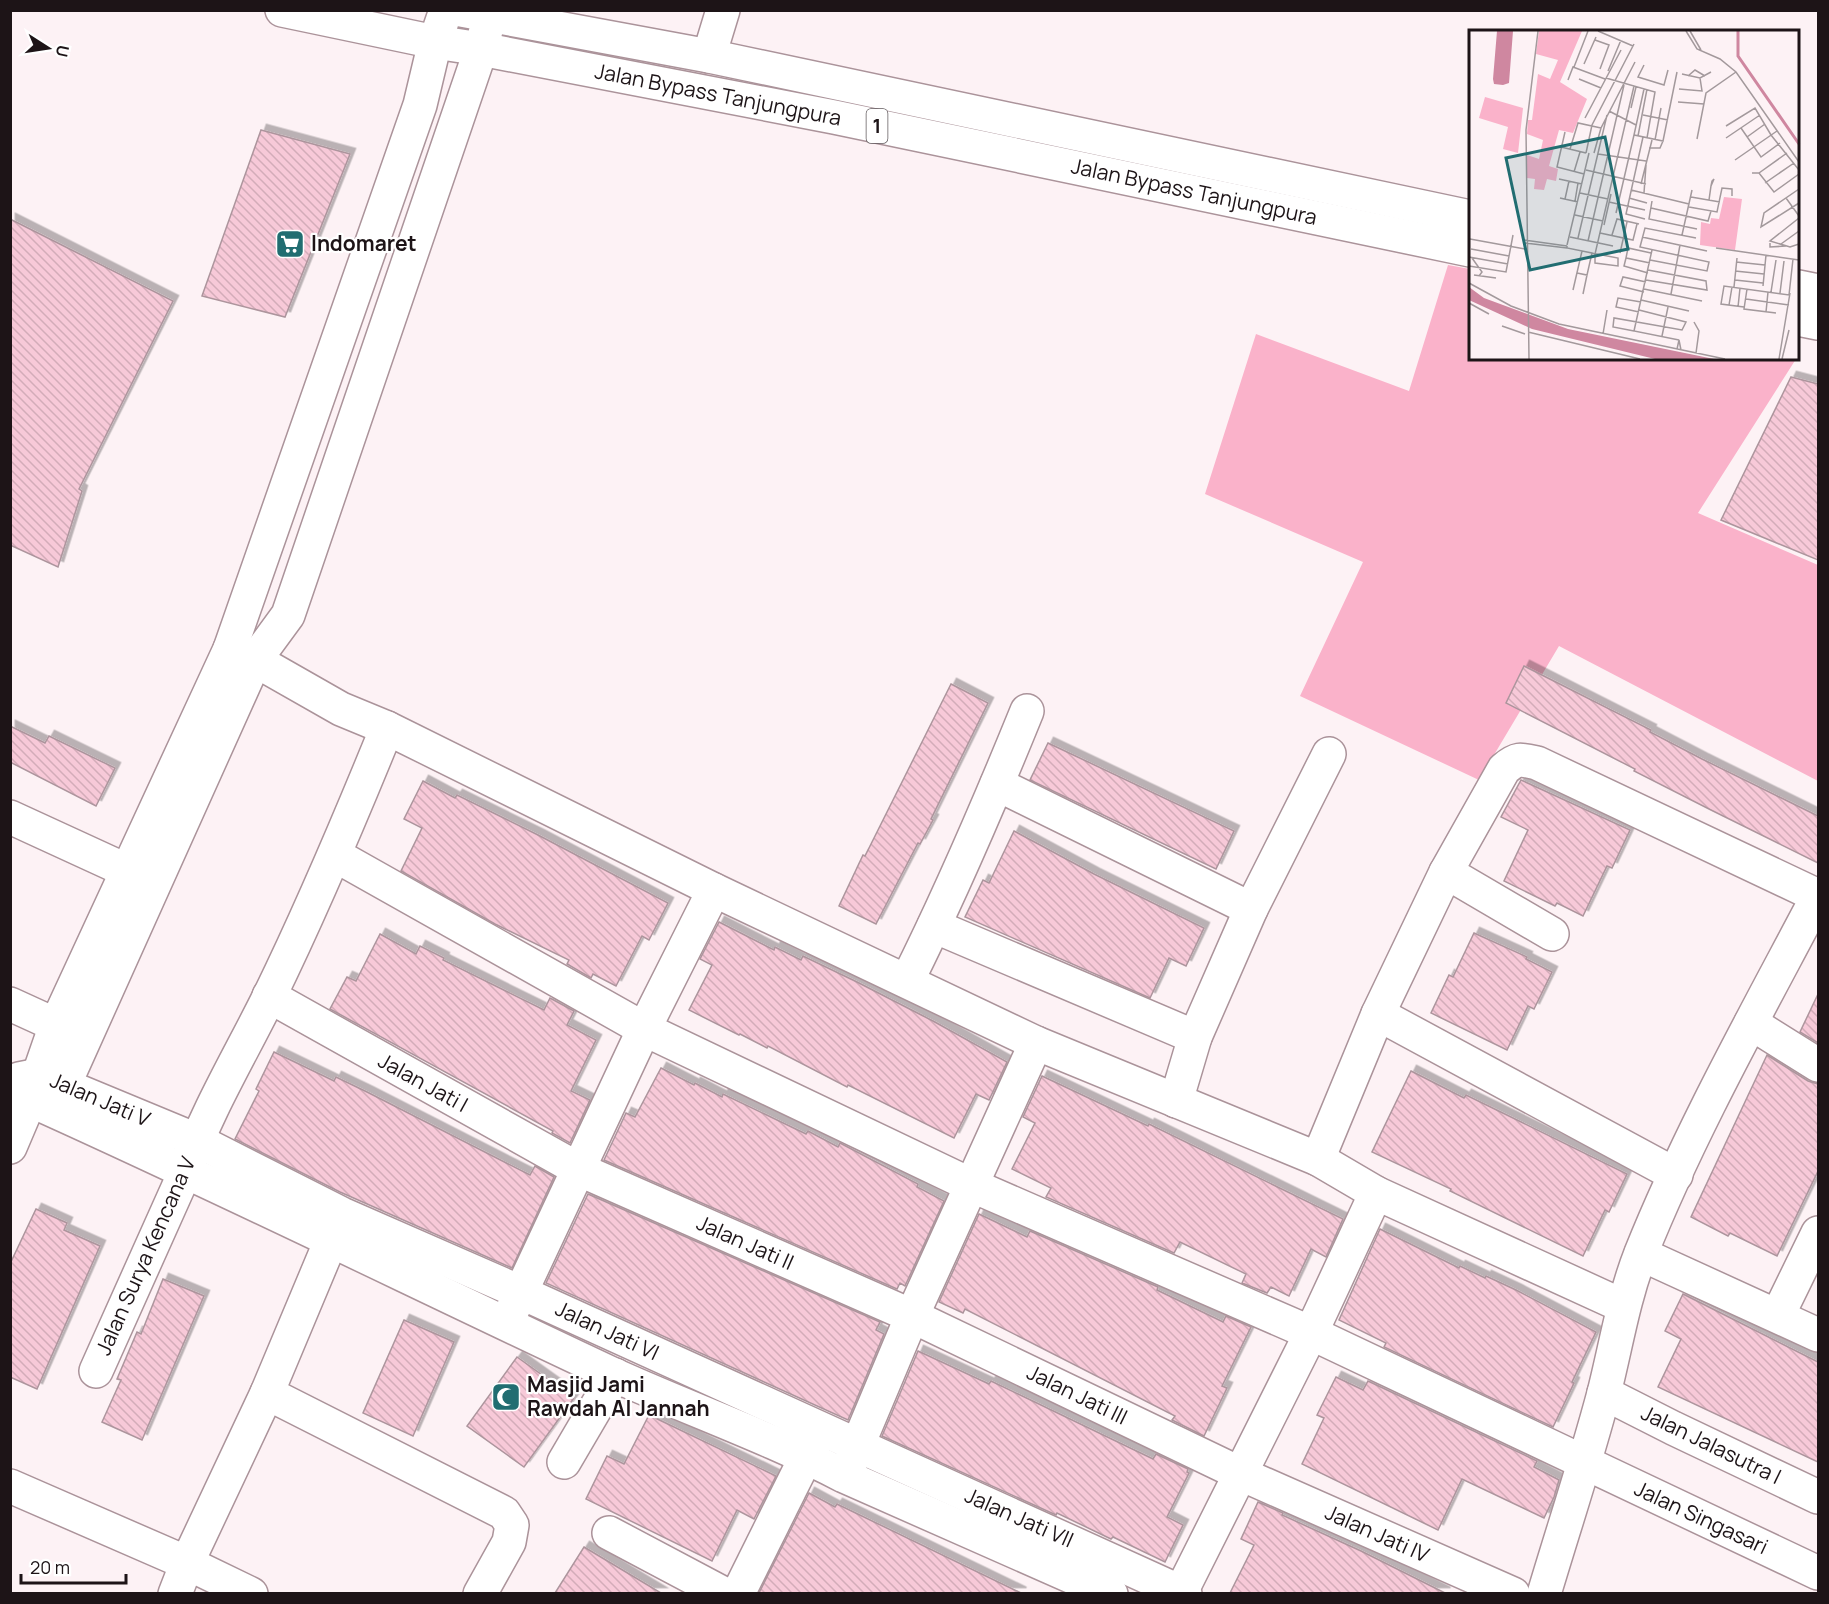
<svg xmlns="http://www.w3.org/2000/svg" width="1829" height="1604" viewBox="0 0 1829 1604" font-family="Manrope,sans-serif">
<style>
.green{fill:#fab2ca}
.building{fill:url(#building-back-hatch);stroke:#ad959d;stroke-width:1.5;filter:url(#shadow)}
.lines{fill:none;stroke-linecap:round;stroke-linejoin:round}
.minor-casing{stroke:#ab939a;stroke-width:36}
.highway-casing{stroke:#ab939a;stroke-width:36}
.minor{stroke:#fff;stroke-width:33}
.highway{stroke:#fff;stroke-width:33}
.labels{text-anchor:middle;stroke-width:4.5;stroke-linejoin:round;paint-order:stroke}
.shield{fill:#fff;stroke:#615a5d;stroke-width:1.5}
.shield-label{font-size:20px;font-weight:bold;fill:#1d1417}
.street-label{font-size:21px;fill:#1d1417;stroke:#fff}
.poi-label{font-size:21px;font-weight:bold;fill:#1d1417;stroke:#fff;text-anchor:start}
.inset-river{fill:none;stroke:#cf87a0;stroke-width:3}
.inset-road{fill:none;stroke:#a3999c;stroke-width:1.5}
.view{fill:#216d71;fill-opacity:0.15;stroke:#216d71;stroke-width:3}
.inset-edge{fill:none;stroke:#1d1417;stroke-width:3}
</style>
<defs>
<pattern id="building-back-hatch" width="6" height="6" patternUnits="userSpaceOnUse" patternTransform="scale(1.5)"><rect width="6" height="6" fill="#f7c9d8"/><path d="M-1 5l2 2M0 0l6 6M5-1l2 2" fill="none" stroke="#d3acb9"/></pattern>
<filter id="shadow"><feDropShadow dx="5.5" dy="-5.5" stdDeviation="0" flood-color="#0004"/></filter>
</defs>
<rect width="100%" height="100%" fill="#fdf2f5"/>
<path class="green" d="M1448,265L1470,269V358L1796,359L1698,513L1818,565V781L1559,646L1479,780L1300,696L1363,562L1205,494L1256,334L1409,391Z"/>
<g class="building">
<path d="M261,130L350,154L285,317L202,296Z"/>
<path d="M10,219L173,301L79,489L82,491L58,567L10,545Z"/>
<path d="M1791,377L1818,384V560L1721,520Z"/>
<path d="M1524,666L1651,730L1650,732L1702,759L1818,816V863L1711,810L1634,771L1635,769L1506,703Z"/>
<path d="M951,684L988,703L931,819L933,820L920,844L918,843L876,924L839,906L863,855L865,856Z"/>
<path d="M10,726L45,743L49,736L115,768L96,806L10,762Z"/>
<path d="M1048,743L1234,831L1216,869L1030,780Z"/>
<path d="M1521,780L1630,830L1612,868L1607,866L1583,916L1557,903L1555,906L1504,881L1528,830L1501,817Z"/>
<path d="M423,781L455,798L457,795L538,835L668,903L649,940L642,936L616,986L593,974L591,978L567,964L569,960L495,924L401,871L422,828L404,819Z"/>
<path d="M1014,831L1094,874L1204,928L1186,966L1169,958L1150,998L965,917L983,880L989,883Z"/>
<path d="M719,922L774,950L775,947L801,960L803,956L857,982L933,1021L1007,1062L989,1100L976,1094L954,1138L848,1085L847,1087L768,1046L767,1048L740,1034L739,1035L689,1010L712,965L700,959Z"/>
<path d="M1474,933L1527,957L1526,959L1552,972L1534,1009L1528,1006L1507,1050L1431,1013L1449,975L1453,977Z"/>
<path d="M380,934L416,954L420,946L444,958L443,960L544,1010L550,998L574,1011L567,1025L596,1040L571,1091L590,1100L570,1143L552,1133L553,1131L330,1009L347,977L356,981Z"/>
<path d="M1818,994V1043L1800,1032Z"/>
<path d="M274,1052L334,1081L336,1077L367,1092L530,1175L535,1166L554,1177L512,1268L340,1192L235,1139L259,1091L256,1089Z"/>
<path d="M1767,1055L1808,1081L1818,1084V1171L1777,1256L1730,1233L1728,1236L1691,1217Z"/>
<path d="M661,1068L694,1085L695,1083L722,1097L723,1094L806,1134L808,1131L838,1147L840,1143L918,1184L917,1187L944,1201L905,1286L900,1283L897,1289L604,1160L626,1113L635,1117Z"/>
<path d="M1411,1071L1464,1098L1466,1095L1627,1174L1609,1212L1605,1210L1583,1256L1450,1191L1451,1189L1372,1152Z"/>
<path d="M1042,1076L1148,1126L1149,1124L1343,1219L1326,1257L1311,1249L1289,1296L1271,1287L1267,1293L1242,1283L1246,1274L1180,1242L1174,1253L1046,1197L1051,1188L1012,1169L1035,1123L1023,1117Z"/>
<path d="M588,1194L880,1322L876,1330L884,1334L848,1420L546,1283Z"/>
<path d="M36,1209L67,1223L64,1230L100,1246L37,1389L10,1377V1264Z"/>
<path d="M979,1214L1027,1237L1030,1231L1158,1287L1157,1290L1223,1322L1226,1316L1251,1327L1222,1386L1227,1388L1204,1436L1172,1420L1175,1416L965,1309L963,1313L939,1302Z"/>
<path d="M1380,1229L1459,1268L1460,1266L1485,1278L1486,1276L1516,1290L1596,1332L1572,1382L1574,1383L1553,1427L1384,1347L1386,1343L1339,1320Z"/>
<path d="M163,1279L204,1296L142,1440L102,1422L121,1380L117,1379L137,1332L141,1334Z"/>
<path d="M1683,1294L1818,1362V1462L1658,1387L1681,1339L1665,1331Z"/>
<path d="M404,1320L454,1342L413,1436L363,1413Z"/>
<path d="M918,1351L989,1384L991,1381L1153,1459L1156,1454L1188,1469L1187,1472L1189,1473L1167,1517L1183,1525L1165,1562L1113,1537L1111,1539L1057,1513L1056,1515L882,1436Z"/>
<path d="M517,1357L574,1398L524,1467L467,1426Z"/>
<path d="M1336,1377L1363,1390L1368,1381L1537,1461L1534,1467L1559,1480L1554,1497L1544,1518L1462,1479L1438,1530L1302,1464L1324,1418L1317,1415Z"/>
<path d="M649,1415L776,1476L754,1519L737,1510L712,1561L586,1499L607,1456L624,1464Z"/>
<path d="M809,1493L835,1507L837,1504L1021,1593H759Z"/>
<path d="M1258,1502L1283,1513L1282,1515L1361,1551L1445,1593H1230L1254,1545L1241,1539Z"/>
<path d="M584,1547L661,1593H555Z"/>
</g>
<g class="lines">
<g class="minor-casing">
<g id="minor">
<path d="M709,56L723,10"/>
<path d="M230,649L420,105L435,42L446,10"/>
<path d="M997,784L1251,909"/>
<path d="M10,817L145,879"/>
<path d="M335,855L644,1029L971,1185L1311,1333L1818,1573"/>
<path d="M1446,872L1552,934"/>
<path d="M934,926L1195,1037"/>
<path d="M907,981C951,893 990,802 1027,711"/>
<path d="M269,996L578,1169L912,1316L1241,1474L1513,1594"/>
<path d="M10,1004L56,1025"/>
<path d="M1378,1014L1676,1175"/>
<path d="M1751,1023L1818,1065"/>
<path d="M19,1079L39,1075L196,1140L342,1214L520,1292L1185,1594"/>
<path d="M17,1083L30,1100C226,1188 418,1283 612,1374C689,1409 769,1437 844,1476L1111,1594"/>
<path d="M64,1085L255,660L288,615L481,49L490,15"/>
<path d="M1176,1101L1195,1037L1251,909L1329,754"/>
<path d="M10,1147L30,1100L56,1025L230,649L255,660L341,709L387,728L714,890L1036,1043L1318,1159L1376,1193L1623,1306"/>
<path d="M1318,1159L1378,1014L1446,872L1504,769C1517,758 1520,759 1537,763L1818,896"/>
<path d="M1641,1254L1818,1335"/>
<path d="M512,1311L644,1029L714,890"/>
<path d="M1778,1315L1818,1233"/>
<path d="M96,1371L186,1170C207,1110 241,1054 269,997C312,909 350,819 387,728"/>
<path d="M267,1393L504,1513L512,1525L509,1542L480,1594"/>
<path d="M1604,1393L1673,1428L1818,1497"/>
<path d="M564,1462L615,1375"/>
<path d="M849,1466L912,1316L1036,1043"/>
<path d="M10,1486L187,1563L251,1594"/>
<path d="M609,1533L724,1594"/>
<path d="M175,1594L187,1563L267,1393L340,1219"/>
<path d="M738,1594L816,1437"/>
<path d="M1180,1594L1311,1333L1376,1193"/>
<path d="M1544,1594C1564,1527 1586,1461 1604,1393C1616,1346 1623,1299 1641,1253C1690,1131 1757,1012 1818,896"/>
</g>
</g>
<g class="highway-casing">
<g id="highway">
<path d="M282,10L435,42L481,49L834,117L1470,250"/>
<path d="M461,10L709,56L1470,217"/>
<path d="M1798,287L1818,291"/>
<path d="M1798,319L1818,323"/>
</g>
</g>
<use href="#minor" class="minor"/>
<use href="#highway" class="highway"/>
</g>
<defs>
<g id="supermarket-square" transform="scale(1.5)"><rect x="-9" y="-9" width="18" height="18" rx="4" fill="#216d71" stroke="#fff"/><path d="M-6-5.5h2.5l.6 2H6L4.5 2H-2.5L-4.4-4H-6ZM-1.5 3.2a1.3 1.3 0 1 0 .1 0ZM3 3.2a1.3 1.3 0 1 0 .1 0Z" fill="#fff"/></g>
<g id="mosque-square" transform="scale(1.5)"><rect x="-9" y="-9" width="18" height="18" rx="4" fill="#216d71" stroke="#fff"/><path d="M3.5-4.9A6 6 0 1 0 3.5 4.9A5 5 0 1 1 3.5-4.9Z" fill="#fff"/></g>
</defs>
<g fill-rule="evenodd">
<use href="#supermarket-square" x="290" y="244"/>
<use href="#mosque-square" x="506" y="1397"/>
</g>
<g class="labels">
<rect class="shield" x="866.5" y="109" width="21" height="34" rx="4.5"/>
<g class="shield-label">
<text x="877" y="133">1</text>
</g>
<g class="street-label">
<text transform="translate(718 95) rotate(11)" y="7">Jalan Bypass Tanjungpura</text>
<text transform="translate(1194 192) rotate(12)" y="7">Jalan Bypass Tanjungpura</text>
<text transform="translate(423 1083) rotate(29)" y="7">Jalan Jati I</text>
<text transform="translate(100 1100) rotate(23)" y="7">Jalan Jati V</text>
<text transform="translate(745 1243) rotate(24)" y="7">Jalan Jati II</text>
<text transform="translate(146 1256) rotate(-66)" y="7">Jalan Surya Kencana V</text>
<text transform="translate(607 1331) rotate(25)" y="7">Jalan Jati VI</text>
<text transform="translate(1077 1395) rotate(26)" y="7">Jalan Jati III</text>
<text transform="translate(1711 1445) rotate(26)" y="7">Jalan Jalasutra I</text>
<text transform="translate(1019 1518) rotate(24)" y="7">Jalan Jati VII</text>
<text transform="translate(1701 1518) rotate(25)" y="7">Jalan Singasari</text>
<text transform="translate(1377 1534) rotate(24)" y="7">Jalan Jati IV</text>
</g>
<g class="poi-label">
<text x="311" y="251">Indomaret</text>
<text x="527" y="1392">Masjid Jami<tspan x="527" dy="24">Rawdah Al Jannah</tspan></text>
</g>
</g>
<g transform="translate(1469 30)">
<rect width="330" height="330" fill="#fdf2f5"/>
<path d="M70,1H113L91,52L118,69L104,103L90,100L80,136L89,139L87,151L78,149L75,160L65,159L66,149L58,148V125L70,129L74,110L58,104L59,90H63L69,44L81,49L89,30L67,24ZM16,67L54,78L49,123L34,119L39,97L10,88Z" fill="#fab2ca"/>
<path d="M255,167L273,169L266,220L231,215L232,192L241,194L242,188L250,189Z" fill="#fab2ca"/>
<path d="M28,1H44L40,53L34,55L25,54L24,49ZM0,257L15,268L99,299L245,329H186L63,299L0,270Z" fill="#cf87a0"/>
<path class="inset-river" d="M269,1V26L330,114"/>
<path class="inset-road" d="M129,1L164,16M217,1L228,19L251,29L267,42L330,132M221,1L232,20M126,10L140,15L131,39M115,34L127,7M175,35L169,47L195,55L199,40M105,37L119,1M139,41L152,10M213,44L231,48L242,42M219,46L226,40L236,46M137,48L186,62L178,108M110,49L132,58M99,50L104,37L136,49M210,59L233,61L231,48M209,72L235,74M162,78L167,57M140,81L167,95M174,85L199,90M116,88L152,20M257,96L286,78L302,105L330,140M272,98L292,127L311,113M96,102L88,137L115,144M165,105L175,59M169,106L178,59M174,107L157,184L176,189M278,107L296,94M257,108L291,85M228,109L237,63L267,42M186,110L192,78M92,117L117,123M180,118H191L194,111M101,119L109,93L132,98M117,123L123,95L165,14M125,123L132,98L166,32M129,124L177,131M266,130L308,101M117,140L177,154M105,142L111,122M283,143H290L305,162L330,144M290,143L318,123M90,149L113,154M296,153L325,133M172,154L183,110M330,159L295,183L292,197L330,173M162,160L220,174M111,163L139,169M175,163L177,135M222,167L251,172M91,168L109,172M160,168L178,173M317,168L330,186M96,169L100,151M240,170L242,156L243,151L245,149L242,156M106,171L109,153M183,171L180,189L228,199M140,172L176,180M220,177L248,182L253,158L263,159V166M182,178L239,191L242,181M147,183L165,105L194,111L208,42M106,185L134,191M330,188L301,211L321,217L330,214M135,195L142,164M131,203L164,210L168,194M143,205L148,189L170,194M213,205L223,160M101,207L144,216M173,207L238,221M109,208L138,85M1,209L56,219M55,210L98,216M119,211L155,55M56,213L98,218M301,213V217L317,216M312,214L330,201M98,215L120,123M98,216V218L123,223L126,224H128L149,228V236L126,233V224L165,56M247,218L330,230M2,219L40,226M183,220L165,301L210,310M151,223L158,192M0,227L39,234M3,228L13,242L10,246M157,228L159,218L182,223M181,230L238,241L240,232L171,217L176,198L227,208M267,232L296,235M0,236L37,242L44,205M266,241L295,244M108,243L118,245L123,223M179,243L155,236L157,228L181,233M5,245L27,248M177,250L238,260L237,251L179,240M266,250L294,253M0,253L42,276L90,294L256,329M294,256L297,225M265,257L268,228M175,259L233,271M278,259L275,279L307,283M104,260L113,221M175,262L151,256L154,247L177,252M302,262L307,230M311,263L315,231M114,264L118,245M202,264L211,215M277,269L320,275M172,270L220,281M0,273L20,284M260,275L263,257M269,277L271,258M275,277L252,274L255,256L320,265L324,229M170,282L147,277L149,268L172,272M297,282L299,262M225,292L230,301L227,323M33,296L56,304M165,301L144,297L145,288L213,300L217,292L170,280M59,302L171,329M134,304L138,280M193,306L199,277M208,319L210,310L212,320M60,329L57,100L69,1M310,329L321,263M313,329L320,300"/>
<path class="view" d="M136,107L159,219L61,240L37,128Z"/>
<rect width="330" height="330" class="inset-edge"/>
</g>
<rect width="1829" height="1604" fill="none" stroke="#1d1417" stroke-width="24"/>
<g transform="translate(48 48) rotate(102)" stroke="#ffffff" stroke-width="4.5" paint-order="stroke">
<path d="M0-4.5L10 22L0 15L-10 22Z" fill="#1d1417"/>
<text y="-9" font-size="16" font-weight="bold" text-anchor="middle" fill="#1d1417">U</text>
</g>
<path d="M21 1574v9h105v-9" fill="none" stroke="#1d1417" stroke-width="3"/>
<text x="30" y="1574" font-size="18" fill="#1d1417" stroke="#ffffff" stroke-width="4.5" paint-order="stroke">20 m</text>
</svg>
